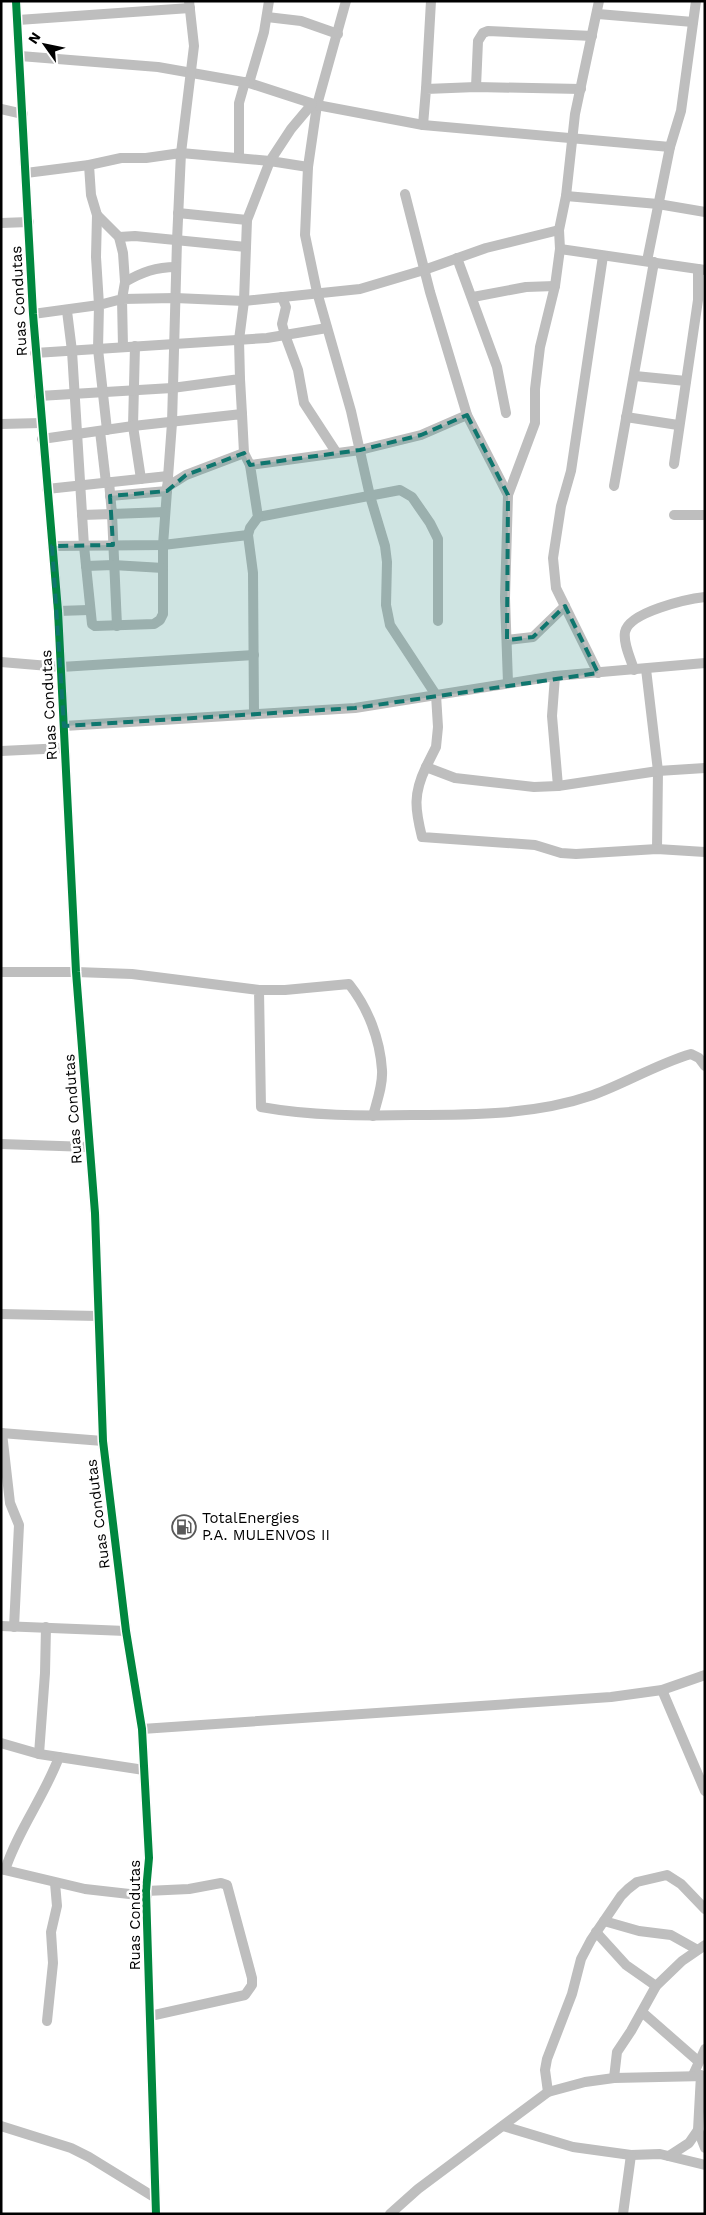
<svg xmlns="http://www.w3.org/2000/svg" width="706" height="2215" viewBox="0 0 706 2215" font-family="'Work Sans',sans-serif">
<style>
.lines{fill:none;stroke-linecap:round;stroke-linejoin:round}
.minor{stroke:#bebebe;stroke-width:10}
.cycleway-casing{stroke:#fff;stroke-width:11}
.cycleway{stroke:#00873e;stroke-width:8}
.marked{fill:#0f766e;fill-opacity:0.2;stroke:#0f766e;stroke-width:4;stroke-dasharray:10 6;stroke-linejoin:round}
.labels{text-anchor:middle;stroke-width:5;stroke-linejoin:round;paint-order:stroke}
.street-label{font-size:15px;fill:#000;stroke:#fff}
.poi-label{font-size:15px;fill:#000;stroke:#fff;text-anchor:start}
</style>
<rect width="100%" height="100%" fill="#fff"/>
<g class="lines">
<g class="minor">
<path d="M16,1L33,314L58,611L76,972L95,1213L103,1441L126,1631L142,1729L149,1858L146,1891L156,2214"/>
<path d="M346,1L317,105L308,167L305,235L317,292L351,411L370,496L385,546L387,562L386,605L390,625L436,695L438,727L436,747L426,767"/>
<path d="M598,14L693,22"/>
<path d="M267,17L301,21L338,34"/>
<path d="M18,20L190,8"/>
<path d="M20,56L158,67L249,83L317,105L423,125L670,147L681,111L696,1"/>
<path d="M249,83L264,32L269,1"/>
<path d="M476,87L478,41L483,33L488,31L592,36"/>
<path d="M426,89L431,1"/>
<path d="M1,109L23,114"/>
<path d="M423,125L426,89L476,87L581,89"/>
<path d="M239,158V103L245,82"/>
<path d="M26,173L89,165L121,158H146L181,153L270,161L291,129L312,104"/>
<path d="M405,194L430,292L467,415L508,495"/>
<path d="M566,196L658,204L705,212"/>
<path d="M178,213L247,220"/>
<path d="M97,215L119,237L123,253L125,282"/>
<path d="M1,223L29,222"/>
<path d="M119,237L135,236L246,247"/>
<path d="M560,249L705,270"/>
<path d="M457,258L497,367L506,413"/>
<path d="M647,261L670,147"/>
<path d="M282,297L286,307L282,324L285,335L298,370L304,403L336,452"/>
<path d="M473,297L526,287L555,286"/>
<path d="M67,311L72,351L84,546L92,624L95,626L154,624L160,620L163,614V545L172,423L177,241L181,153L194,46L189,1"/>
<path d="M33,314L99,305L96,257L97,215L91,195L89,165"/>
<path d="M135,346L133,426L141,479"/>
<path d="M123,347L122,299L175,298L244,301L360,289L424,270L486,248L559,230"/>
<path d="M35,353L267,338L327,328"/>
<path d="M635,376L686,381"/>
<path d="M240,379L242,414"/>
<path d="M39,396L172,388L240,379L239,340L244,301L247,220L270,161L308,167"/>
<path d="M626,417L678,425"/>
<path d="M1,424L41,423"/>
<path d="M107,430L98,349L99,305L122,299L125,282C142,272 156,267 176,267"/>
<path d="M100,431L106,483"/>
<path d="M42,439L133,426L242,414L244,453L250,465"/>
<path d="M674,464L698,300V269"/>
<path d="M109,482L112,514L165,512"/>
<path d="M614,486L654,262"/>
<path d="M167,487L186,475L244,453"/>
<path d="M47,489L168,476"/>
<path d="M110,496L167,491"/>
<path d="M82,515L112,514L117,626"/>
<path d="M674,515H705"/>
<path d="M258,517L400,490L412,497L430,523L438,539V621"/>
<path d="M52,546L163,545L248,535"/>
<path d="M86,566L113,565L163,568"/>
<path d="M58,611L89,610"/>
<path d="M507,640L533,637L565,606"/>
<path d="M1,662L61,667L254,655"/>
<path d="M646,669L658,771L657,849"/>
<path d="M634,670C631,659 623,644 625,632C629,612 687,599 705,597"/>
<path d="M598,673L556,588L553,558L561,506L571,471L603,256"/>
<path d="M555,676L552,716L558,786"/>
<path d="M508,683L505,598L508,495L535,423V389L540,347L555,286L560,249L559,230L566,196L575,114L599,1"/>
<path d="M254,714L253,573L248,535L250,528L258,517L250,465L360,450L421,435L467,415"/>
<path d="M64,726L355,708L555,676L705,663"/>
<path d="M1,751L65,748"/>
<path d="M705,768L658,771L558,786L534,787L455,778L426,767C413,794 415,809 422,837L535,845L561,853L576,854L657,849L705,852"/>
<path d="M1,972H76L132,974L259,990L261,1107C311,1116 362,1116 412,1115C473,1115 535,1115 593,1095C626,1083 657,1064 691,1054L699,1058L705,1066"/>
<path d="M259,990H285L349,984C368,1008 380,1039 382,1070C383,1085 377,1101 373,1116"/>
<path d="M1,1144L89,1147"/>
<path d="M1,1314L98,1316"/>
<path d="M1,1433L103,1441"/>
<path d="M2,1433L10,1503L19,1525L14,1627"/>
<path d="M1,1626L126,1631"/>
<path d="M662,1690L705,1791"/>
<path d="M142,1729L611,1697L662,1690L705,1675"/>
<path d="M1,1743L39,1754L144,1770"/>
<path d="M39,1754L45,1673L46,1627"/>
<path d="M1,1869L85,1889L147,1896"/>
<path d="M5,1870C18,1830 44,1797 59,1757"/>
<path d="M146,1891L189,1889L221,1883L227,1885L252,1978V1985L245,1995L150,2016"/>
<path d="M604,1921L639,1931L671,1935L696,1949"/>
<path d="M596,1932L626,1965L656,1986"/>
<path d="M642,2012L698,2061"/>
<path d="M47,2021L53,1963L51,1932L57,1906L55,1883"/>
<path d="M693,2075L705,2049"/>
<path d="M701,2075L698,2130L705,2148"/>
<path d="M614,2078L617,2052L631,2031L656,1986L682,1961L705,1945"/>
<path d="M548,2092L545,2070L547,2059L572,1994L581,1959L591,1940L621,1896L628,1889L637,1882L667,1875L681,1884L705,1909"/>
<path d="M1,2126L71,2148L89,2157L154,2197"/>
<path d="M503,2126L573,2147L631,2155L660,2154L705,2165"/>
<path d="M669,2156L689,2143L698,2130"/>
<path d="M390,2214L418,2189L548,2092L585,2082L614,2078L705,2076"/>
<path d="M623,2214L631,2155"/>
</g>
<g class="cycleway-casing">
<path id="cycleway" d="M16,1L33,314L58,611L76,972L95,1213L103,1441L126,1631L142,1729L149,1858L146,1891L156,2214"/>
</g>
<use href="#cycleway" class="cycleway"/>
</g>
<path class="marked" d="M467,415L508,495L507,640L533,637L565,606L598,673L355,708L64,726L52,546L113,545L110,496L167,491L186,475L244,453L250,465L360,450L421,435Z"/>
<defs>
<g id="fuel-ring" transform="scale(1.25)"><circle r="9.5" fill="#fff" stroke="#595959" stroke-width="1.5"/><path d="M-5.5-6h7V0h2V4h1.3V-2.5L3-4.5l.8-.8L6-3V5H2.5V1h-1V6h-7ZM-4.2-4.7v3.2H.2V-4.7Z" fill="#595959"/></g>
</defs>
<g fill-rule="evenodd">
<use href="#fuel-ring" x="184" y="1527"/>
</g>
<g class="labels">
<g class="street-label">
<text transform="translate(19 301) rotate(-93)" y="5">Ruas Condutas</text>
<text transform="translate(49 705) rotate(-93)" y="5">Ruas Condutas</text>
<text transform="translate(73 1109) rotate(-94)" y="5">Ruas Condutas</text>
<text transform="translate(98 1514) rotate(-97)" y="5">Ruas Condutas</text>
<text transform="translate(135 1915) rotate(-90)" y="5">Ruas Condutas</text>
</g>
<g class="poi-label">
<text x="202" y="1523">TotalEnergies<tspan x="202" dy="17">P.A. MULENVOS II</tspan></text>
</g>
</g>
<rect width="706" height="2215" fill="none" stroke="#000000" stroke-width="5"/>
<g transform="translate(45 45) rotate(303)" stroke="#ffffff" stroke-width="4" paint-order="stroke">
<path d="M0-4L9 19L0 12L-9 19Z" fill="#000000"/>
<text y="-8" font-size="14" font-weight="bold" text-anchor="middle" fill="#000000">N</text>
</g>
</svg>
